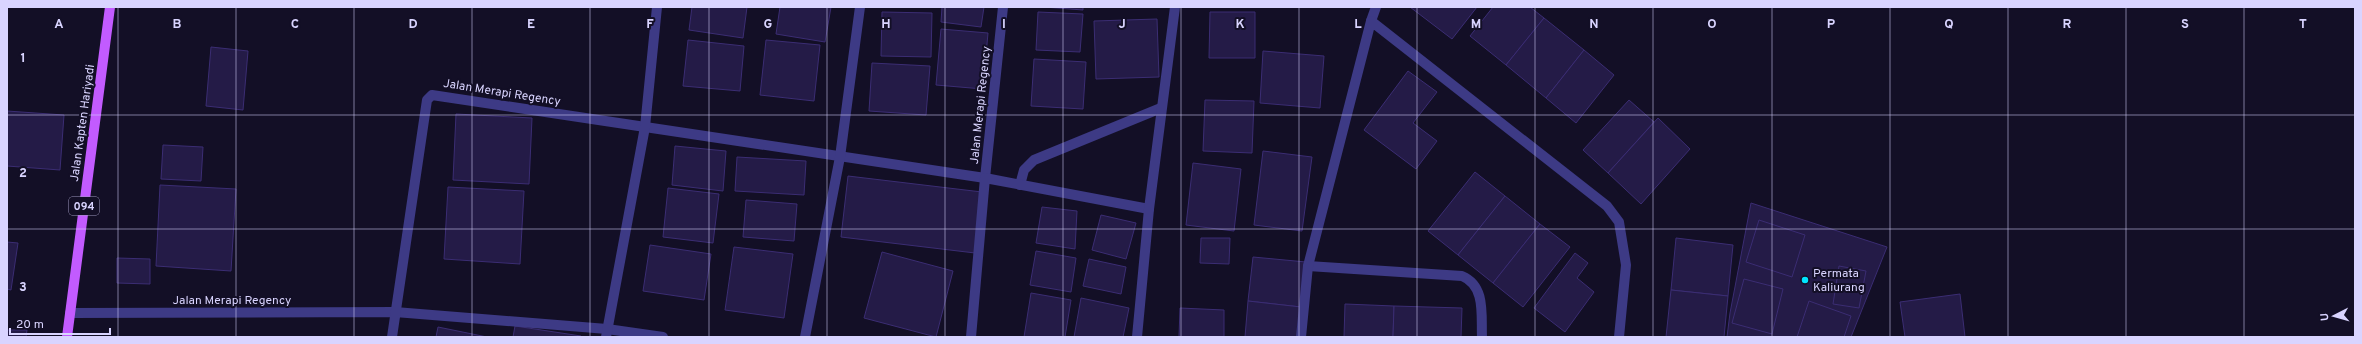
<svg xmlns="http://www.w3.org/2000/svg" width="2362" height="344" viewBox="0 0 2362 344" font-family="Overpass,sans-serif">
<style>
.building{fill:#241b47;stroke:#3b2d73}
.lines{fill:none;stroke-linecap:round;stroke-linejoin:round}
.street{stroke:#3d3a85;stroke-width:10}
.primary{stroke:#c25bff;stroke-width:10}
.grid{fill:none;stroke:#d9d4ff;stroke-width:1;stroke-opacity:0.55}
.poi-dot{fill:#00e5ff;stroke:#130f26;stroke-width:1.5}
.labels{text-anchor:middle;stroke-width:4;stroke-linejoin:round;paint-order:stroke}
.shield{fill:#130f26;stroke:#9e99be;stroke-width:1}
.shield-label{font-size:11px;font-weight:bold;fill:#d9d4ff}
.street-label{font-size:12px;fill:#d9d4ff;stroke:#130f26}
.poi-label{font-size:12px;fill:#d9d4ff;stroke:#130f26;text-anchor:start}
.grid-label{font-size:13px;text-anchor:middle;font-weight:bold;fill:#d9d4ff;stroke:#130f26;stroke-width:4;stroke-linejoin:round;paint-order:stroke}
</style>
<rect width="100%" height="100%" fill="#130f26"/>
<g class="building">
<path d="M692,7H747L743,38L689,30Z"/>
<path d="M780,7H831L825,42L776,34Z"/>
<path d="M942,7H984L981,27L941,22Z"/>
<path d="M1044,7H1083V10Z"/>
<path d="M1410,7H1477L1452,39Z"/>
<path d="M1493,7H1530L1544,18L1506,65L1470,36Z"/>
<path d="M882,12L932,13L931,57L881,56Z"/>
<path d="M1038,12L1083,14L1080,52L1036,50Z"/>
<path d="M1210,12H1255V58H1209Z"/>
<path d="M1544,18L1584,50L1546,98L1506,65Z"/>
<path d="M1157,19L1159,77L1096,79L1094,21Z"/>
<path d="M941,29L988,33L983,89L936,85Z"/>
<path d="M688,40L744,46L740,91L683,86Z"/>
<path d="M766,40L820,45L814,101L760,95Z"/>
<path d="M211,47L248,51L243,110L206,106Z"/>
<path d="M1584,50L1614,75L1576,123L1546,98Z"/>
<path d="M1263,51L1324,56L1320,108L1260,103Z"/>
<path d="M1034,59L1086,62L1083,109L1031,106Z"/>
<path d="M872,63L930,66L926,115L869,111Z"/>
<path d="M1408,71L1437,92L1413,123L1437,141L1416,169L1364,130Z"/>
<path d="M1205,100L1254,101L1252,153L1203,151Z"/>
<path d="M1629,100L1654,122L1608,173L1583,150Z"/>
<path d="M7,111L64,115L60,170L7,166Z"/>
<path d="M456,114L532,118L529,184L453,180Z"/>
<path d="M1658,118L1690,149L1641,204L1608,173Z"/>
<path d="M163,145L203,147L201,181L161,179Z"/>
<path d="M675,146L726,151L723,191L672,185Z"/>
<path d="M1263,151L1312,157L1302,231L1254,225Z"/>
<path d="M737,157L806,161L804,195L735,191Z"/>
<path d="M1193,163L1241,169L1234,231L1186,225Z"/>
<path d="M1475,172L1505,196L1458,255L1428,231Z"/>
<path d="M848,176L982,192L975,253L841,237Z"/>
<path d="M160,185L236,189L231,271L156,266Z"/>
<path d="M448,187L524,191L520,264L444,259Z"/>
<path d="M668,188L719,194L713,243L663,237Z"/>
<path d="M1505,196L1540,224L1493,283L1458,255Z"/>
<path d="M746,200L797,204L794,241L743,237Z"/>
<path d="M1751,203L1887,247L1851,337H1727L1730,313Z"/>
<path d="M1042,207L1077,211L1075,249L1036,243Z"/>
<path d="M1101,215L1136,223L1126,259L1092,250Z"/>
<path d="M1759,220L1805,235L1792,277L1746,262Z"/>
<path d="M1540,224L1570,247L1523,307L1493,283Z"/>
<path d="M1201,238H1230L1229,264L1200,263Z"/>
<path d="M1676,238L1733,245L1728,296L1671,290Z"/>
<path d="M7,242L18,243L11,290L7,289Z"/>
<path d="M650,245L711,254L704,300L643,291Z"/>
<path d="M734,247L793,254L784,318L725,310Z"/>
<path d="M1036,251L1076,258L1071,292L1030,285Z"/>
<path d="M882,252L953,271L936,337L864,318Z"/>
<path d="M1575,253L1588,263L1577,278L1594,292L1565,332L1534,308Z"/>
<path d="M1253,257L1306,262L1301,307L1248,301Z"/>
<path d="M117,258L150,259V284L117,283Z"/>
<path d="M1089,259L1126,267L1121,294L1083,286Z"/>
<path d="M1839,266L1866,271L1859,308L1833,304Z"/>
<path d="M1744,279L1783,289L1772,334L1732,323Z"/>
<path d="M1671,290L1728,296L1724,337H1666Z"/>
<path d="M1031,293L1071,300L1065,337H1024Z"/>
<path d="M1960,294L1965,337H1905L1900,302Z"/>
<path d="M1081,298L1129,308L1123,337H1074Z"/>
<path d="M1248,301L1301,307L1298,337H1245Z"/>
<path d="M1809,301L1851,316L1844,337H1797Z"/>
<path d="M1345,304L1394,306L1393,337H1344Z"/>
<path d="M1394,306L1462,308L1461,337H1393Z"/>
<path d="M1180,308L1224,310V337H1179Z"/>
<path d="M515,326L581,336V337H513Z"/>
<path d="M438,327L487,337H436Z"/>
<path d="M7,330H27L26,337H7Z"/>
</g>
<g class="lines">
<g class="street">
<path d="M1371,21L1376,7"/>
<path d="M1020,185L1024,170L1034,160L1161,108"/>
<path d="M1308,266L1462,276C1486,286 1481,315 1482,337"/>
<path d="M70,313L395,312L607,329L663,337"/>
<path d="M392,337L427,100L432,95L985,178L1003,7"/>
<path d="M606,337L645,127L657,7"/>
<path d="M805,337L840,157L860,7"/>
<path d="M971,337L985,178L1149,209"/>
<path d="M1137,337L1149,209L1175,7"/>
<path d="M1301,337L1308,266L1371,21L1607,206L1619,222L1626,265L1619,337"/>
</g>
<path class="primary" d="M67,337L110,7"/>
</g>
<path class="grid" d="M118,7V337M236,7V337M354,7V337M472,7V337M590,7V337M709,7V337M827,7V337M945,7V337M1063,7V337M1181,7V337M1299,7V337M1417,7V337M1535,7V337M1653,7V337M1772,7V337M1890,7V337M2008,7V337M2126,7V337M2244,7V337M7,115H2355M7,229H2355"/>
<circle class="poi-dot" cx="1805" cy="280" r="4"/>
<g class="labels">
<rect class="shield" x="69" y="197" width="30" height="18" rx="3"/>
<g class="shield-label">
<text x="84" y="210">094</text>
</g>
<g class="street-label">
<text transform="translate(502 92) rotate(9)" y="4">Jalan Merapi Regency</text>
<text transform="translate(980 105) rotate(-84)" y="4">Jalan Merapi Regency</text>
<text transform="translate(82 123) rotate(-82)" y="4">Jalan Kapten Hariyadi</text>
<text x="232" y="304">Jalan Merapi Regency</text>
</g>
<g class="poi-label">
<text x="1813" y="277">Permata<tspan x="1813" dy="14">Kaliurang</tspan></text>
</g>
</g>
<g class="grid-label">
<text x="59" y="28">A</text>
<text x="177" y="28">B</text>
<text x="295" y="28">C</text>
<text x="413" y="28">D</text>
<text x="531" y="28">E</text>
<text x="650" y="28">F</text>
<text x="768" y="28">G</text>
<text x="886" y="28">H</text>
<text x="1004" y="28">I</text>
<text x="1122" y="28">J</text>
<text x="1240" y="28">K</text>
<text x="1358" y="28">L</text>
<text x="1476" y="28">M</text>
<text x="1594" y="28">N</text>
<text x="1712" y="28">O</text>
<text x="1831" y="28">P</text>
<text x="1949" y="28">Q</text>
<text x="2067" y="28">R</text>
<text x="2185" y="28">S</text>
<text x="2303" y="28">T</text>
<text x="23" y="62">1</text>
<text x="23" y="177">2</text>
<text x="23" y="291">3</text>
</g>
<rect width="2362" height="344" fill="none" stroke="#d9d4ff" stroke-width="16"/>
<g transform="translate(2334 316) rotate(264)" stroke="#130f26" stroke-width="3" paint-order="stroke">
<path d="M0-3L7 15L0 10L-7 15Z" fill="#d9d4ff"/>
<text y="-6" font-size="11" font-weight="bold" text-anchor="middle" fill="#d9d4ff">U</text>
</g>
<path d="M10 328v6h100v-6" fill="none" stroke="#d9d4ff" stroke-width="2"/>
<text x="16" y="328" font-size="12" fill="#d9d4ff" stroke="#130f26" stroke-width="3" paint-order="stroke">20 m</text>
</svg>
